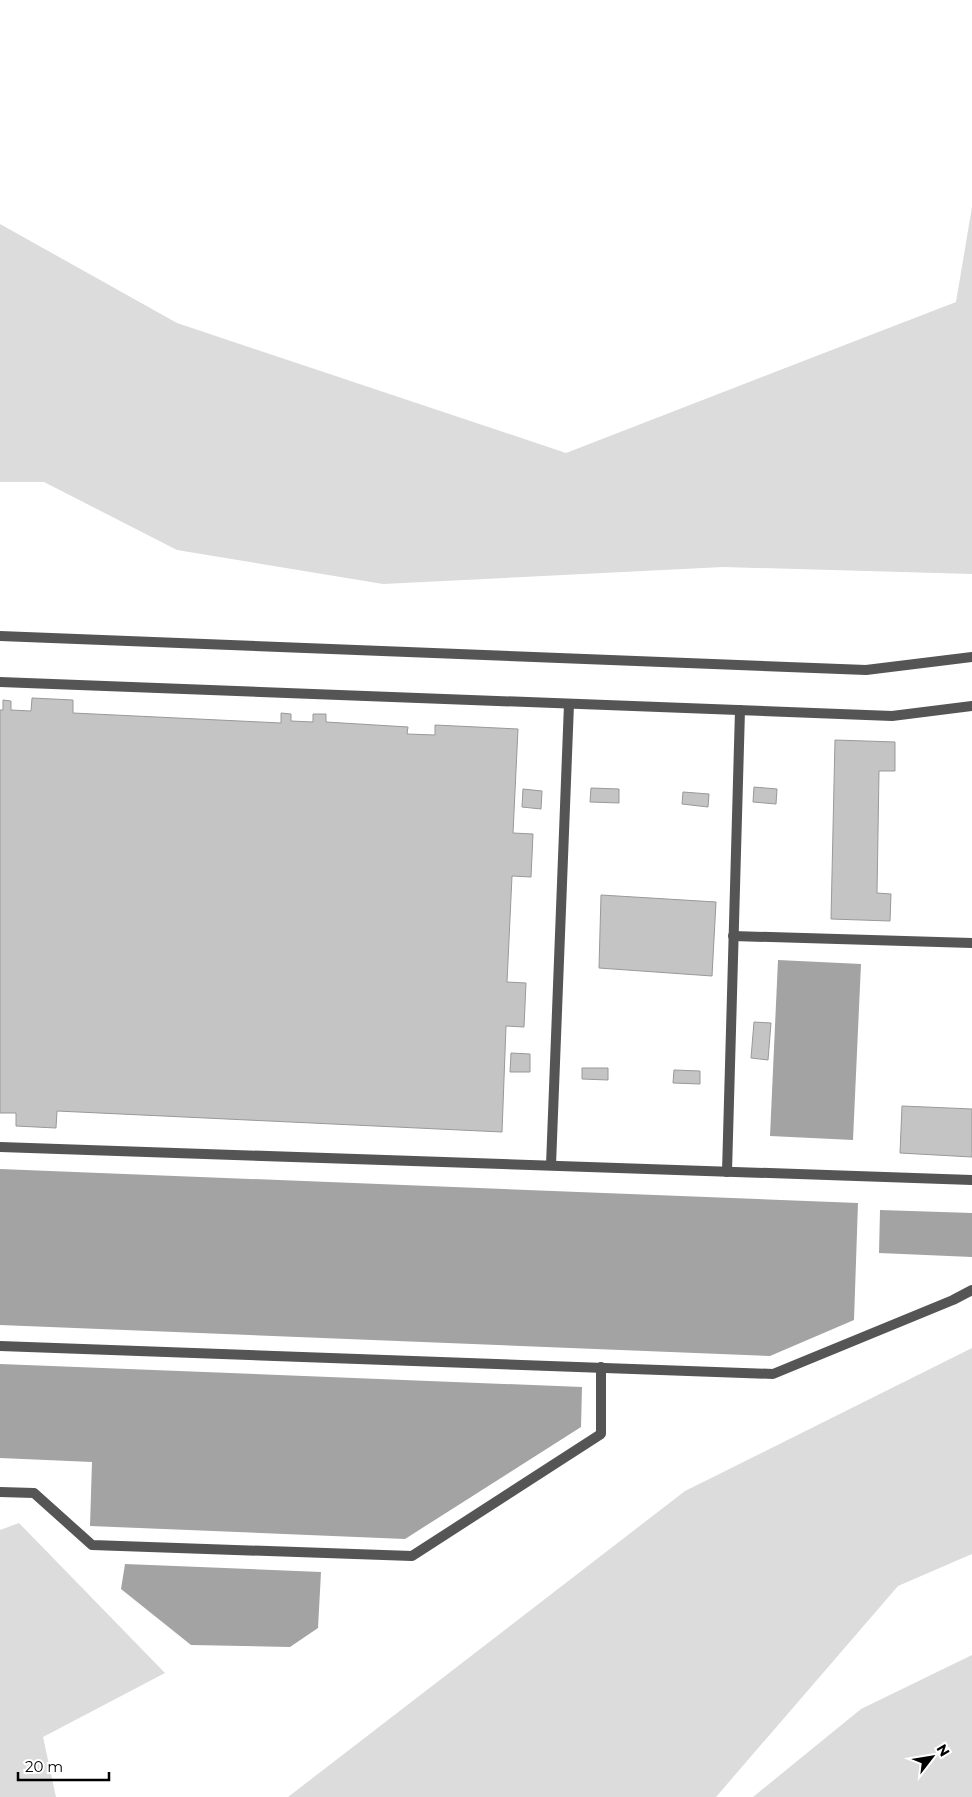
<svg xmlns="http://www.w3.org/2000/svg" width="972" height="1797" viewBox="0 0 972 1797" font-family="Montserrat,sans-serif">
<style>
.green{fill:#dcdcdc}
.water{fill:#a3a3a3}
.building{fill:#c4c4c4;stroke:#999}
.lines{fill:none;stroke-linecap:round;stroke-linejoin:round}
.lane{stroke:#555;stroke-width:10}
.street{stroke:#555;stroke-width:10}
</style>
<rect width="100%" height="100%" fill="#fff"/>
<g class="green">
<path d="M972,207V574L723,567L383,584L177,550L44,482H0V224L177,323L566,453L956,302Z"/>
<path d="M972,1348V1554L898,1586L716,1797H288L685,1491Z"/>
<path d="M19,1523L165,1673L43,1737L56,1797H0V1530Z"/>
<path d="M972,1655V1797H753L861,1709Z"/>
</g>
<g class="water">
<path d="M778,960L861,964L853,1140L770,1136Z"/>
<path d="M0,1169L858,1203L854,1320L770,1356L0,1325Z"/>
<path d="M880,1210L972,1213V1257L879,1253Z"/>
<path d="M0,1364L582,1387L581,1427L405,1539L90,1526L92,1462L0,1458Z"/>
<path d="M125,1564L321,1572L318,1628L290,1647L191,1645L121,1589Z"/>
</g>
<g class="building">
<path d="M32,698L73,700V713L281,723V713L291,714V721L313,722V714H326V722L408,727L407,734L435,735V725L518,729L513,833L533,834L531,877L512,876L507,982L526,983L524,1027L506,1026L502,1132L57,1111L56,1128L16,1126V1113H0V710H3V700L11,701V710L31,711Z"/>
<path d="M835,740L895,742V771H879L877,893L891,894L890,921L831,919Z"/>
<path d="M754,787L777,789L776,804L753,802Z"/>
<path d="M591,788L619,789V803L590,802Z"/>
<path d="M523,789L542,791L541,809L522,807Z"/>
<path d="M683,792L709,794L708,807L682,804Z"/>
<path d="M601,895L716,902L712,976L599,968Z"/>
<path d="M754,1022L771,1023L768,1060L751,1058Z"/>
<path d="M511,1053L530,1054V1072H510Z"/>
<path d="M582,1068H608V1080L582,1079Z"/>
<path d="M674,1070L700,1071V1084L673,1083Z"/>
<path d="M902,1106L972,1109V1157L900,1153Z"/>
</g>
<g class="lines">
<g class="lane">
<path d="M0,682L892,716L972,706"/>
<path d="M733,936L972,943"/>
<path d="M0,1147L972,1180"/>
<path d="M551,1165L569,704"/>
<path d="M727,1172L740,710"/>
<path d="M0,1346L773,1374L953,1300L972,1290"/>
<path d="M0,1492L34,1493L92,1545L412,1556L601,1434V1367"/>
</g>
<path class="street" d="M0,636L866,670L972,657"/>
</g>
<g transform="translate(932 1757) rotate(59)" stroke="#ffffff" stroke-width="4" paint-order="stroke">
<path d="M0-4L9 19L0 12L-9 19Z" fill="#000000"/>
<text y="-8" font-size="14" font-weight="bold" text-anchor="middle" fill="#000000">N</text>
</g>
<path d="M18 1772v8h91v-8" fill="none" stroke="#000000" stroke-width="2.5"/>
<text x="25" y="1772" font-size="15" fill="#000000" stroke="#ffffff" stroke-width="4" paint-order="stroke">20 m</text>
</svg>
